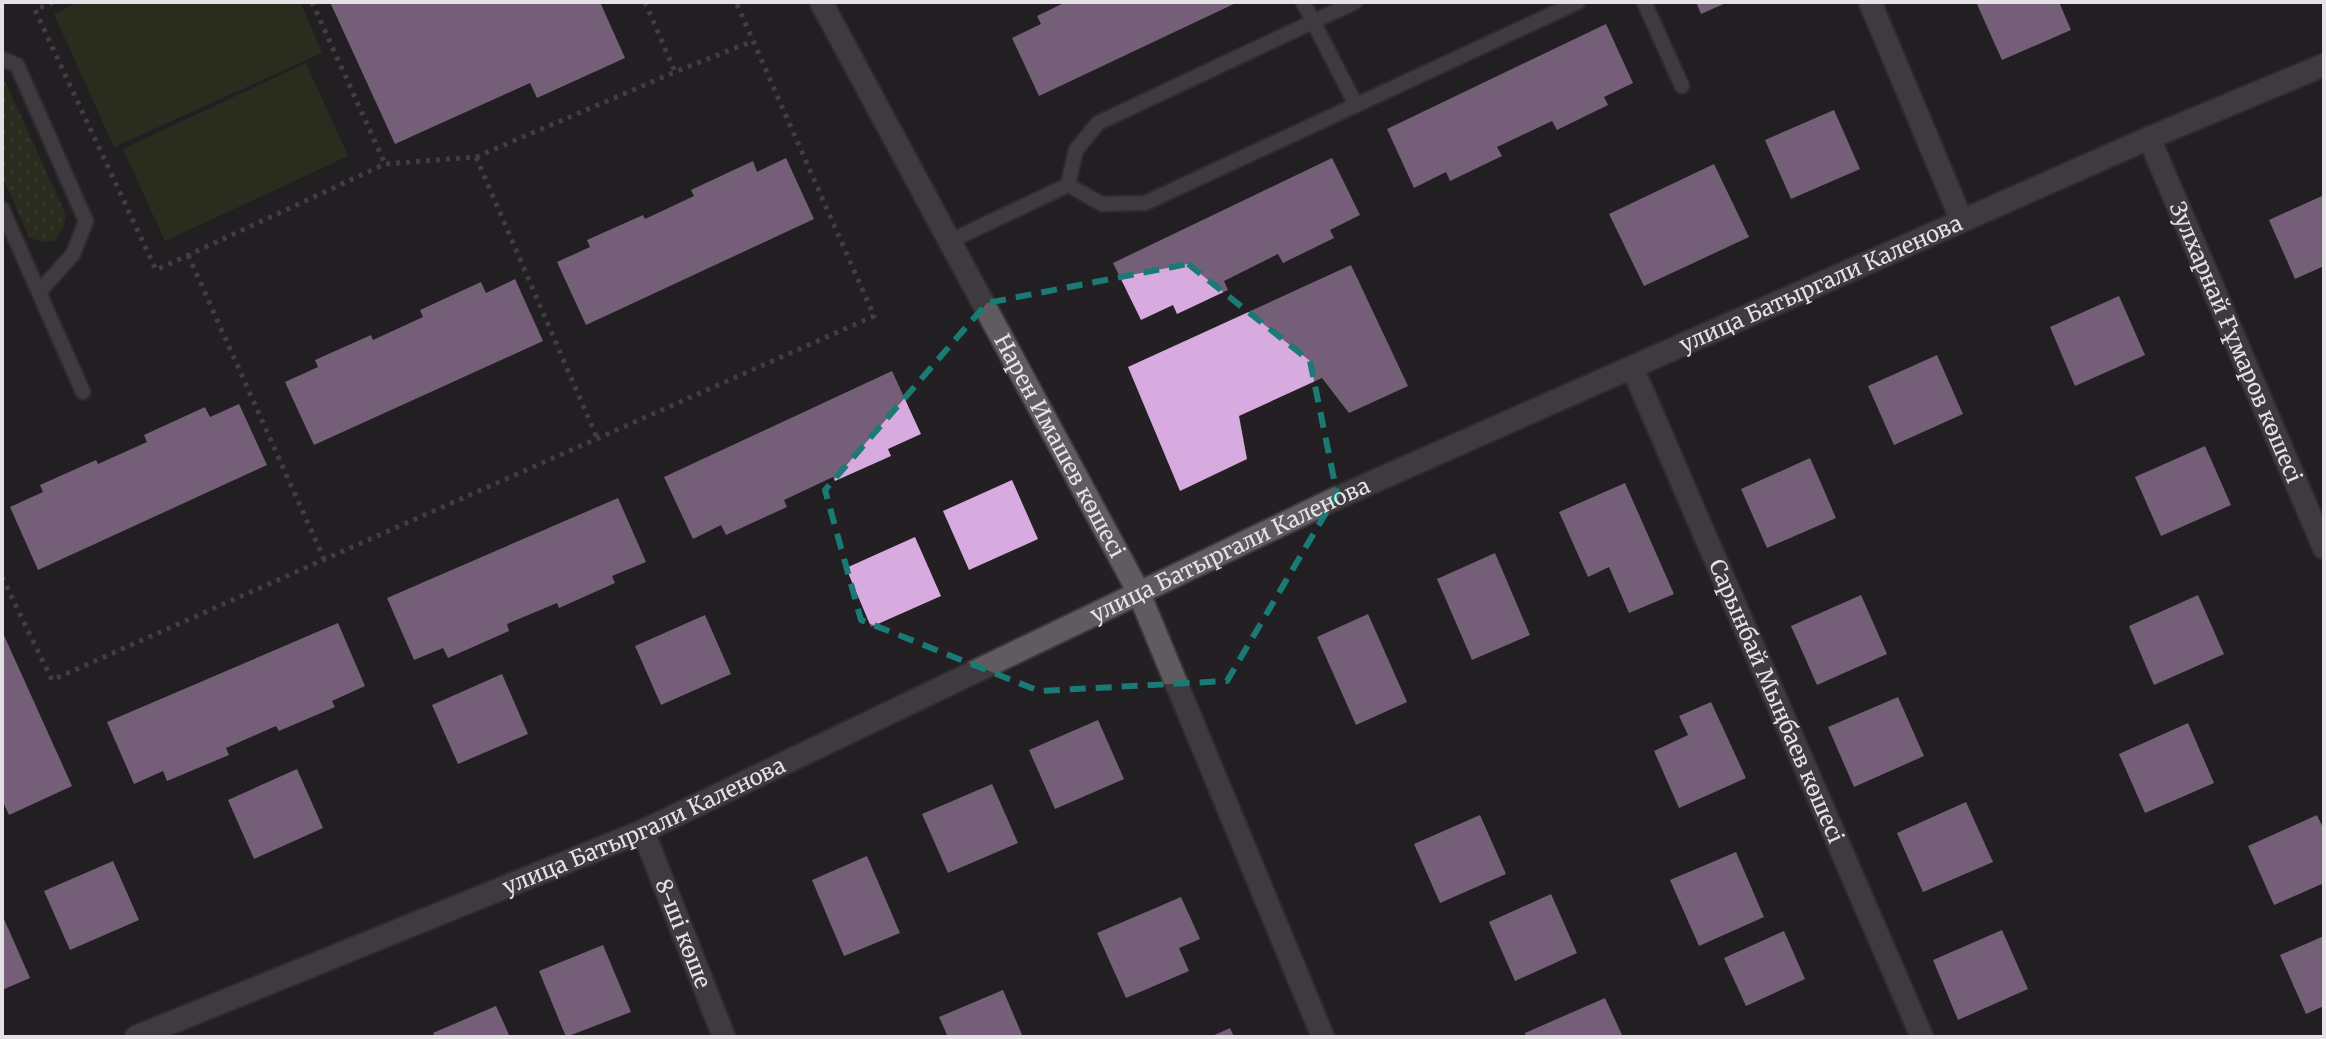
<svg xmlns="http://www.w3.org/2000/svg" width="2326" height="1039" viewBox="0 0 2326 1039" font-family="Merriweather,serif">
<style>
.grass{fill:url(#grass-dots)}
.garden{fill:#343d1a}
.building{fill:#d8abe0}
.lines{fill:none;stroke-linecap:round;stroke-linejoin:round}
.service-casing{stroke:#3c393d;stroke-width:18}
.minor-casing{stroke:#3c393d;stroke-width:26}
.path{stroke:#666367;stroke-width:5;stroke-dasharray:4 6;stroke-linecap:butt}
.service{stroke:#5f5b60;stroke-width:14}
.minor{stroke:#5f5b60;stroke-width:22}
.marked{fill:none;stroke:#1a7b74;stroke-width:6;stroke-dasharray:16 10;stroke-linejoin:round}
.labels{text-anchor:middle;stroke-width:8;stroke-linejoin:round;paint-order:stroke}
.street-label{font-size:22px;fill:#e4e2e5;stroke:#19161a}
</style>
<defs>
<pattern id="grass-dots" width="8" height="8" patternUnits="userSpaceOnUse" patternTransform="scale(2)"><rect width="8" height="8" fill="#343d1a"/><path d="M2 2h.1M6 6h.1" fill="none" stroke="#51593b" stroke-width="1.8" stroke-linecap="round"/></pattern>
</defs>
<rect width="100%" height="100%" fill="#231f23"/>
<path class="grass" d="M2,75L66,215L63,229L54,241L41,242L29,237L2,175Z"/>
<g class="garden">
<path d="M80,2H300L322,53L114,147L54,14Z"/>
<path d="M306,63L348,156L165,241L123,149Z"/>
</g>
<g class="building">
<path d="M330,2H600L625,58L537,98L530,83L395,144Z"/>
<path d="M1066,2H1238L1039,96L1012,38L1041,24L1037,16Z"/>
<path d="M1696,2H1728L1701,14Z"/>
<path d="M1976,2H2059L2071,30L2002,60Z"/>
<path d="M1606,24L1633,83L1604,97L1608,105L1557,130L1552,121L1497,147L1502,156L1450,181L1446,172L1414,188L1387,129Z"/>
<path d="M1834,110L1860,169L1791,199L1765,140Z"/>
<path d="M786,158L814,219L586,325L557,262L590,247L587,240L643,215L645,219L694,196L691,190L753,161L757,172Z"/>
<path d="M1332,158L1360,215L1330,230L1334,238L1283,263L1278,254L1224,281L1228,290L1177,314L1173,305L1141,320L1113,263Z"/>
<path d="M1714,164L1749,237L1644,286L1609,214Z"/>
<path d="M2324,195V266L2295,279L2269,220Z"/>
<path d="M1351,265L1408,386L1349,413L1322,378L1239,416L1247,459L1180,491L1128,367Z"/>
<path d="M515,279L543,341L314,445L285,382L318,367L315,360L371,335L373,340L423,317L420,310L481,282L486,293Z"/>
<path d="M2119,296L2145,355L2075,386L2050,327Z"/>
<path d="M1937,355L1963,414L1894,445L1868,386Z"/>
<path d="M892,371L921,434L888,449L891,456L835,481L833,477L784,500L787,507L726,535L721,525L693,539L664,477Z"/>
<path d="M239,404L267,465L38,570L10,507L43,492L40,485L96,460L98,464L147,442L144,435L205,407L210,417Z"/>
<path d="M2205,446L2231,505L2161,536L2135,477Z"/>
<path d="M1810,458L1836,518L1767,548L1741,489Z"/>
<path d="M1012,480L1038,539L969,570L943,511Z"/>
<path d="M1625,483L1674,594L1629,613L1609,567L1588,577L1559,512Z"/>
<path d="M618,498L646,562L612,576L615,583L559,608L557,603L507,624L509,631L448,658L443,648L414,660L387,598Z"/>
<path d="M915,537L941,596L871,627L846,568Z"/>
<path d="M1495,553L1530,635L1472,660L1437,579Z"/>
<path d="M1861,595L1887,654L1817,685L1791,626Z"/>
<path d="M2198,595L2224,654L2154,685L2129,626Z"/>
<path d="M1368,614L1407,702L1356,725L1317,637Z"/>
<path d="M705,615L731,674L661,705L635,646Z"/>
<path d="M338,623L365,686L332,701L335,707L279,731L276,726L226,748L229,755L167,781L163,771L134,784L107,722Z"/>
<path d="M2,631L72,786L9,815L2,800Z"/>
<path d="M502,674L528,734L458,764L432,705Z"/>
<path d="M1898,697L1924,756L1854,787L1828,727Z"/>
<path d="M1711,702L1746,778L1679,808L1654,751L1688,735L1679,716Z"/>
<path d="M1098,720L1124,779L1055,809L1029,750Z"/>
<path d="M2188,723L2214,783L2145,813L2119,754Z"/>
<path d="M297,769L323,828L254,859L228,800Z"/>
<path d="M992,784L1018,843L948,873L922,814Z"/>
<path d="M1966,802L1993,862L1923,892L1897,833Z"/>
<path d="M1480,815L1506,874L1440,903L1414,844Z"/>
<path d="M2317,815L2324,830V883L2274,905L2248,846Z"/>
<path d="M1736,852L1764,917L1699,946L1670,880Z"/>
<path d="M867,856L900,933L844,956L812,880Z"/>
<path d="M113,861L139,920L70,950L44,891Z"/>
<path d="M1551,894L1577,953L1515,981L1489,922Z"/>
<path d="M1181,897L1200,939L1179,948L1189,971L1126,998L1097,933Z"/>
<path d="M4,919L30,978L2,990V920Z"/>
<path d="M2002,930L2028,989L1958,1020L1933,960Z"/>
<path d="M1784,931L1805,979L1746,1006L1724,958Z"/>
<path d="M2324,936V1006L2306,1014L2280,955Z"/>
<path d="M603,945L631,1012L566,1037L539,971Z"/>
<path d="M1003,990L1023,1037H948L939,1017Z"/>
<path d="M1605,998L1623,1037H1526L1525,1033Z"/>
<path d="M496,1006L510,1037H435L433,1033Z"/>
<path d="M1230,1028L1234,1037H1210Z"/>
</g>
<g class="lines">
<g class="service-casing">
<g id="service">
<path d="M1303,2L1356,105"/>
<path d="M1644,2L1682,86"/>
<path d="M2,59L17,65L86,221L73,254L40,291"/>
<path d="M1068,185L1102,204L1145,203L1578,2"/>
<path d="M2,209L83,392"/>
<path d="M950,241L1068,185L1076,150L1098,123L1355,2"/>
</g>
</g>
<g class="minor-casing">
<g id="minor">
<path id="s1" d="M821,2L1138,591L1323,1037"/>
<path d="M1870,2L1962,221"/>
<path id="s2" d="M2149,138L2324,548"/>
<path id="s3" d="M1632,367L1922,1037"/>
<path id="s4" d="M643,831L724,1037"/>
<path id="s5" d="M136,1037L643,831L1339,497L2149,138L2324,65"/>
</g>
</g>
<g class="path">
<path d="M53,2L35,10L156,270L385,164L476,157L675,72"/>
<path d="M312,2L385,164"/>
<path d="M645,2L675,72L753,41"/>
<path d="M476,157L597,438"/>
<path d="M188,255L324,559"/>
<path d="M2,577L52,680L874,316L736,2"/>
</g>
<use href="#service" class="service"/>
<use href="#minor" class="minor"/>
</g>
<path d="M0 0H2326V1039H0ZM1188,264L1310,361L1337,494L1227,681L1039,691L861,620L825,490L987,303Z" fill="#231f23" fill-opacity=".55" fill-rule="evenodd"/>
<path class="marked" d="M1188,264L1310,361L1337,494L1227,681L1039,691L861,620L825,490L987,303Z"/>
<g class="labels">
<g class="street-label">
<text dy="8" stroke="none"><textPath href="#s5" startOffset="1846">улица Батыргали Каленова</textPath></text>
<text dy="8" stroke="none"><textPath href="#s2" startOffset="222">Зулхарнай Ғұмаров көшесі</textPath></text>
<text dy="8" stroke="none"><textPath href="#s1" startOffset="504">Нарен Имашев көшесi</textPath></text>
<text dy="8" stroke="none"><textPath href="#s5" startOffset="1198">улица Батыргали Каленова</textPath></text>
<text dy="8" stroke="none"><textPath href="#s3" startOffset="364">Сарынбай Мыңбаев көшесі</textPath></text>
<text dy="8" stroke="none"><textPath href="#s5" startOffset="550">улица Батыргали Каленова</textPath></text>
<text dy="8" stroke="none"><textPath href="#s4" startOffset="110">8-шi көше</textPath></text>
</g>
</g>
<rect width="2326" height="1039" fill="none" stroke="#e4e2e5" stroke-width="8"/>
</svg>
